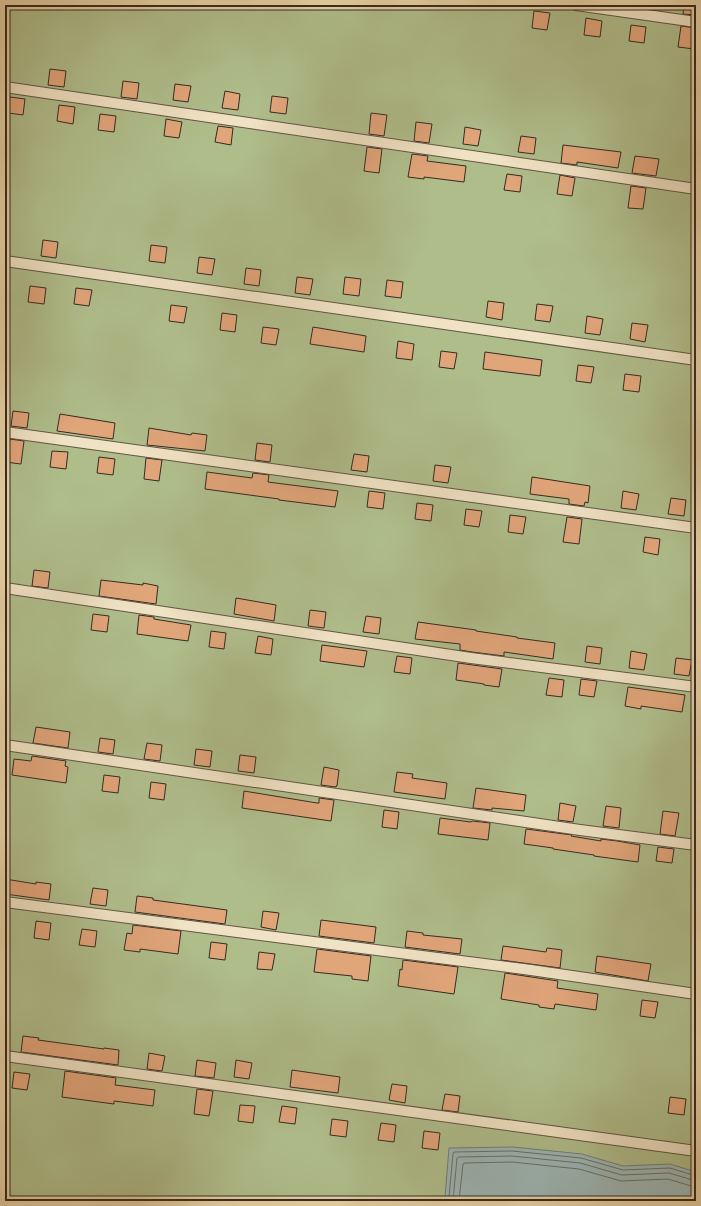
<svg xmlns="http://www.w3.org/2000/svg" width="701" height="1206" viewBox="0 0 701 1206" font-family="Alegreya,serif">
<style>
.green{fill:#afbd8b;stroke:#727457}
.water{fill:#9cb5b3;stroke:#737e79}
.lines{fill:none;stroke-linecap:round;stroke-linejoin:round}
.shore{stroke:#68706b;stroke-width:1}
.building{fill:#e1a57a;stroke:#352b23}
.service-casing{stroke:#625544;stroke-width:12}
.service{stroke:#f0e2c4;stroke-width:10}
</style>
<rect width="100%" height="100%" fill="#e8d2a5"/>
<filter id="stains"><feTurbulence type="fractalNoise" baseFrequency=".005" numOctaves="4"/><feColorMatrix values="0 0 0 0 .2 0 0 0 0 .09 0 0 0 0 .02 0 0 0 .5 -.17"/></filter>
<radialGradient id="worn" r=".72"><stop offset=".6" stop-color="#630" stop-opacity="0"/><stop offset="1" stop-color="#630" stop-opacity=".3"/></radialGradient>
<rect class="green" x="5" y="5" width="691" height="1196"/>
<path class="water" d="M513,1147L582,1154L623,1166L670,1164L696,1172V1201H443L445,1197L449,1148Z"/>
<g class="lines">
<g class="shore">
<path d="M447,1201L449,1197L453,1154L454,1152L512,1151L581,1158L623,1170L670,1168L696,1176"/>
<path d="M453,1201L457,1158L459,1157L512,1156L580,1163L622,1175L669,1173L696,1181"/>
<path d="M459,1201L463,1164L465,1163L512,1162L579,1169L621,1181L668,1179L691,1186L696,1187"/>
</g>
</g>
<g class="building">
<path d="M684,5H696V15L683,14Z"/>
<path d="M534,11L550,13L547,30L532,28Z"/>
<path d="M586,18L602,21L600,37L584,35Z"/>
<path d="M631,25L646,27L644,43L629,41Z"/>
<path d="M681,26L696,28L694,49L678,47Z"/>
<path d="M50,69L66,71L64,87L48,85Z"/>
<path d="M123,81L139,83L137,99L121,97Z"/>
<path d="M175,84L191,86L188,102L173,100Z"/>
<path d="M225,91L240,94L238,110L222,108Z"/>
<path d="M272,96L288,98L286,114L270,112Z"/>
<path d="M10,97L25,99L23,115L8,113Z"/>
<path d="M59,105L75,107L73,124L57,121Z"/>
<path d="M371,113L387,115L384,136L369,134Z"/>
<path d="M100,114L116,116L114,132L98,130Z"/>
<path d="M166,119L182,122L179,138L164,136Z"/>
<path d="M416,122L432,124L429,143L414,141Z"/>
<path d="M218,126L233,128L231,145L215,142Z"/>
<path d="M465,127L481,130L478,146L463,144Z"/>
<path d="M521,136L536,138L534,154L518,152Z"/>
<path d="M563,145L621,152L618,168L577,162V165L561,163Z"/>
<path d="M367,147L382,149L379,173L364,171Z"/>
<path d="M412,154L428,156L427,161L466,166L464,182L424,177V179L408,177Z"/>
<path d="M635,156L659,159L656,176L632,173Z"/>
<path d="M507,174L522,176L520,192L504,190Z"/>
<path d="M560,175L575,178L572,196L557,194Z"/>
<path d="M631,186L646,188L643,209L628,208Z"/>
<path d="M43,240L58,242L56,258L41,256Z"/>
<path d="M151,245L167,247L165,263L149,261Z"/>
<path d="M199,257L215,259L212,275L197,273Z"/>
<path d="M246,268L261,270L259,286L244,284Z"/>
<path d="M297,277L313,279L310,295L295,293Z"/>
<path d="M345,277L361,279L359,296L343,294Z"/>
<path d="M387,280L403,282L401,298L385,296Z"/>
<path d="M30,286L46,288L44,304L28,302Z"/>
<path d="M76,288L92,290L89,306L74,304Z"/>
<path d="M488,301L504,303L502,320L486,317Z"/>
<path d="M537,304L553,306L550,322L535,320Z"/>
<path d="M171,305L187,307L184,323L169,321Z"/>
<path d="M222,313L237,315L235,332L220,330Z"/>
<path d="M587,316L603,319L600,335L585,333Z"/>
<path d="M632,323L648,325L645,342L630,339Z"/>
<path d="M263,327L279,329L276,345L261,343Z"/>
<path d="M313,327L366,336L364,352L310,344Z"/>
<path d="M398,341L414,344L412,360L396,358Z"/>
<path d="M441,351L457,353L454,369L439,367Z"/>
<path d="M485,352L542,360L540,376L483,369Z"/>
<path d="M578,365L594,367L591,383L576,381Z"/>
<path d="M625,374L641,376L639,392L623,390Z"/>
<path d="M13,411L29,413L27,428L11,426Z"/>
<path d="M60,414L115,423L113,439L57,431Z"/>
<path d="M149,428L191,435L192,433L207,435L205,451L147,445Z"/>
<path d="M10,439L24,441L21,464L5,462L7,445L9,446Z"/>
<path d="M257,443L272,445L270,462L255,460Z"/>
<path d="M52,451L68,452L66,469L50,467Z"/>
<path d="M354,454L369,456L367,472L351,470Z"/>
<path d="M99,457L115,459L113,475L97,473Z"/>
<path d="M146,458L162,460L159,481L144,479Z"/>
<path d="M435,465L451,467L448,483L433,481Z"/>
<path d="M207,472L252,478L253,473L269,475L268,482L338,491L335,507L279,500V499L205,489Z"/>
<path d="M532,477L590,486L588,503L585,502L584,506L569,504V499L530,494Z"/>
<path d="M369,491L385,493L383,509L367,507Z"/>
<path d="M623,491L639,494L636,510L621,508Z"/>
<path d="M671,498L686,500L684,516L668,514Z"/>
<path d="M417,503L433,505L431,521L415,519Z"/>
<path d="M466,509L482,511L479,527L464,525Z"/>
<path d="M510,515L526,517L523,534L508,532Z"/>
<path d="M567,517L582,519L579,544L563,542Z"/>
<path d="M645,537L660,539L658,555L643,552Z"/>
<path d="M34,570L50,572L48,588L32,586Z"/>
<path d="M101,580L143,585V583L158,586L156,604L99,596Z"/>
<path d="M236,598L276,605L274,621L234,614Z"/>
<path d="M310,610L326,612L324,628L308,626Z"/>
<path d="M93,614L109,616L107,632L91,630Z"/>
<path d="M139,615L154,617V619L191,625L188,641L137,634Z"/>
<path d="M366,616L381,618L379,634L363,632Z"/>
<path d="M418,622L476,630V631L517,637V638L555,643L553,659L504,652V656L472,652L460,650V644L415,639Z"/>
<path d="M211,631L226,633L224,649L209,647Z"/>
<path d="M258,636L273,639L271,655L255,653Z"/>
<path d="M322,645L367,651L364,667L320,661Z"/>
<path d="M587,646L602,648L600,664L585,662Z"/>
<path d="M631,651L647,654L644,670L629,668Z"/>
<path d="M397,656L412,658L410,674L394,672Z"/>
<path d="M676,658L692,660L689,676L674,674Z"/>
<path d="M458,663L502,669L499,687L484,685V684L456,680Z"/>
<path d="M549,678L564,680L562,697L546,695Z"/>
<path d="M581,679L597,681L594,697L579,695Z"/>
<path d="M628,687L685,695L682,712L641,706V709L625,706Z"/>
<path d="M36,727L70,732L68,748L33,743Z"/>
<path d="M100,738L115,740L113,754L98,752Z"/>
<path d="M147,743L162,745L160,761L144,759Z"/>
<path d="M196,749L212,751L210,767L194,765Z"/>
<path d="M240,755L256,757L254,773L238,771Z"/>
<path d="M32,756L66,761L65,766L68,767L66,783L12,775L14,759L31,761Z"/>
<path d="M324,767L339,770L337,786H336V787L321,785Z"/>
<path d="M397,772L413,774L412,778L447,783L445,799L394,792Z"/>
<path d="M104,775L120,777L118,793L102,791Z"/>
<path d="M151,782L166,784L164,800L149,798Z"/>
<path d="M476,788L526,795L524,811L492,808V810L473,808Z"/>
<path d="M244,791L317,803H319V798L334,800L331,821L242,808Z"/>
<path d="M560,803L576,806L573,822L558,820Z"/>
<path d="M606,806L621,808L619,828L603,826Z"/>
<path d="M384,810L399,812L397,829L382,827Z"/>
<path d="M663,811L679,813L675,836L660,834Z"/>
<path d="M440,818L471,822L472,821L490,823L488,840L438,834Z"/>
<path d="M526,829L572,835L571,836L601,841V839L617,841L640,845L638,862L594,856V855L553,849V848L524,844Z"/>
<path d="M658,847L674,849L672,863L656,861Z"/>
<path d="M5,879L36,884V882L51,884L49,900L5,894Z"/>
<path d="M93,888L108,890L106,906L90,904Z"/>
<path d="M137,896L153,898V900L227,910L225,924L135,912Z"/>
<path d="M263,911L279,913L276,930L261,927Z"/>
<path d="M321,920L376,927L374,943L319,936Z"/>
<path d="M36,921L51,923L49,940L34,938Z"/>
<path d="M133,925L181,931L178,954L140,949V952L124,950L127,933L132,934Z"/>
<path d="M82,929L97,931L95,947L79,945Z"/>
<path d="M407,931L423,933V935L462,939L460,954L405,947Z"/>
<path d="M211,942L227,944L225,960L209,958Z"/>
<path d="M503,946L546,952L547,948L562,950L560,968L501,960Z"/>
<path d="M317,949L371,956L368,981L352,979V976L314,972Z"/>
<path d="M259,952L275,954L272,970L257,969Z"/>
<path d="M597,956L651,964L648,981L595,972Z"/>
<path d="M403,960L458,967L454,994L398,986L400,969L402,970Z"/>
<path d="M505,973L558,981L557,988L598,994L596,1010L555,1004L554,1009L539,1007V1005L501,999Z"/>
<path d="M642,1000L658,1002L655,1018L640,1016Z"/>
<path d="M23,1036L39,1038L38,1040L104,1049V1048L119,1050L118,1065L21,1052Z"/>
<path d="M149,1053L165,1056L162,1071L147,1069Z"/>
<path d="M197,1060L216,1063L214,1078L195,1076Z"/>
<path d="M236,1060L252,1063L249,1079L234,1077Z"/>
<path d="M292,1070L340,1077L338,1093L290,1087Z"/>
<path d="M65,1071L116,1078L115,1085L155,1090L153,1106L114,1101V1104L62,1097Z"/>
<path d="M14,1072L30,1074L27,1090L12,1088Z"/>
<path d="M392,1084L407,1086L405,1103L389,1100Z"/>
<path d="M197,1089L213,1091L209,1116L194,1114Z"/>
<path d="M445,1094L460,1096L458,1112L442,1110Z"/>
<path d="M670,1097L686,1099L684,1115L668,1113Z"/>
<path d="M240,1105L255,1106L253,1123L238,1121Z"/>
<path d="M282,1106L297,1108L295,1124L279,1122Z"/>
<path d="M332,1119L348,1121L346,1137L330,1135Z"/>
<path d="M381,1123L396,1125L394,1142L378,1140Z"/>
<path d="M424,1131L440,1133L438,1150L422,1148Z"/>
</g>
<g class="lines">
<g class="service-casing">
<g id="service">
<path d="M576,5L696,22"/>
<path d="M5,87L696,189"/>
<path d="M5,261L696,360"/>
<path d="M5,432L696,528"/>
<path d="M5,588L471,658L696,687"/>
<path d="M5,745L580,830L696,845"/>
<path d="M5,902L531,970L696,994"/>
<path d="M5,1056L696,1151"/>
</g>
</g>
<use href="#service" class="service"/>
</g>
<rect width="701" height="1206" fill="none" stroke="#e8d2a5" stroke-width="20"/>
<rect x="6" y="6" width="689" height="1194" fill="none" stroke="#352b23" stroke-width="2"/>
<rect x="10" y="10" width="681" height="1186" fill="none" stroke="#352b23"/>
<rect width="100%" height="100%" filter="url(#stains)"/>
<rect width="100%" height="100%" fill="url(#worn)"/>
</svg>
